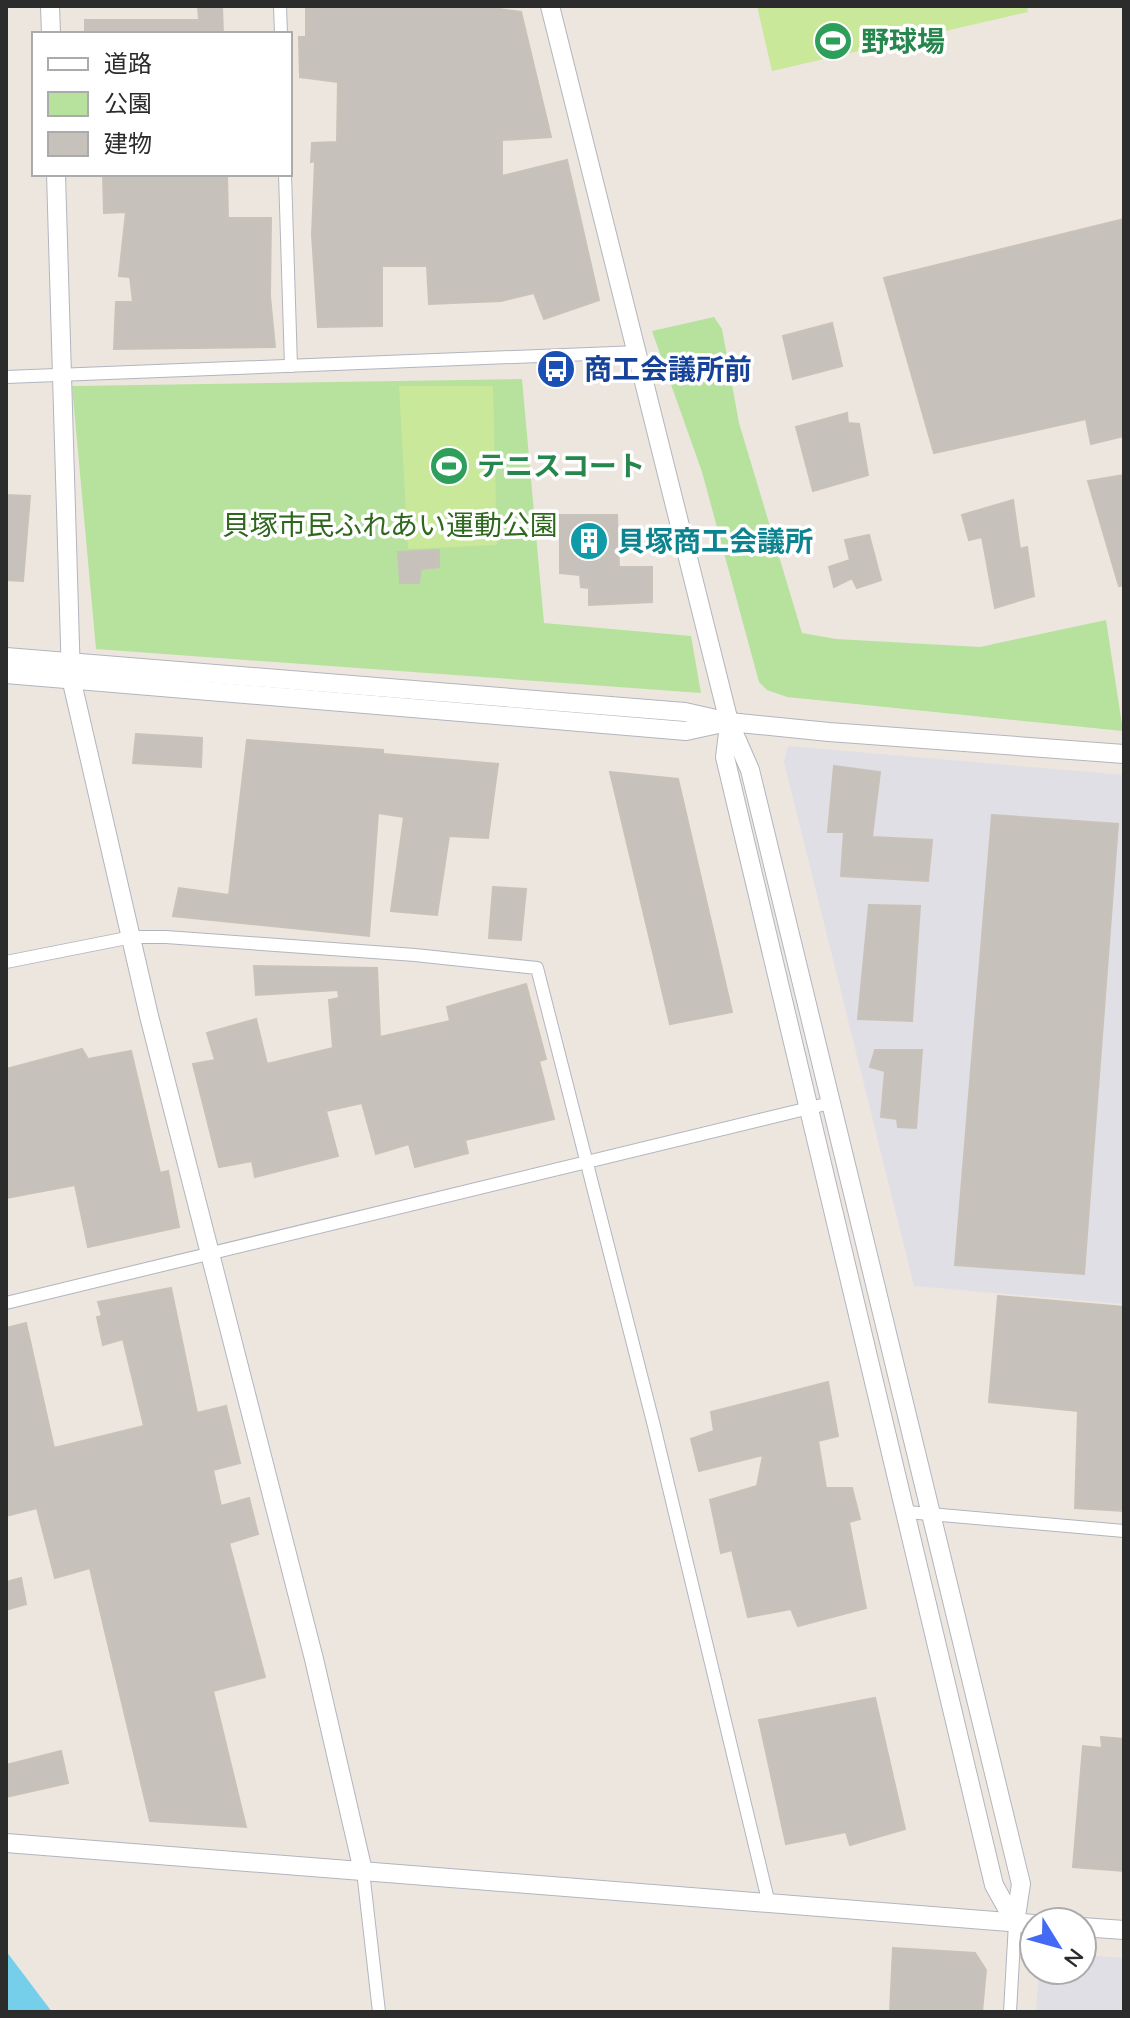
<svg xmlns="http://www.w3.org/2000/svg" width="1130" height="2018" viewBox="0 0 1130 2018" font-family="Quicksand,'Noto Sans JP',sans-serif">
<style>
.industrial{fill:#e0dfe6}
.green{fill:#b6e29d}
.pitch{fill:#c9e899}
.water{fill:#75cfeb}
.building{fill:#c6c1ba;stroke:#c8c2b8;stroke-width:2}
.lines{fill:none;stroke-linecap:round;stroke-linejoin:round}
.street-casing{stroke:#b2b5bf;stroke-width:14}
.secondary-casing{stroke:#b2b5bf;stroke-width:20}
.street{stroke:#fff;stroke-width:12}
.secondary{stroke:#fff;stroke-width:18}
.labels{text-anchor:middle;stroke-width:7;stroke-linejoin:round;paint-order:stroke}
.leisure-label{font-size:28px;font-weight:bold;fill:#27864d;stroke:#fff;text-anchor:start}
.transit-label{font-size:28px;font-weight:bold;fill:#164399;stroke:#fff;text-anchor:start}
.park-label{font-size:28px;fill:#2e681d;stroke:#fff}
.culture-label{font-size:28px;font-weight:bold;fill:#0d838f;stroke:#fff;text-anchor:start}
</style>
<rect width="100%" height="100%" fill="#ede6df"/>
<g class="industrial">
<path d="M788,746L1124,775V1304L914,1286L784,762Z"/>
<path d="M1082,1955L1124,1958V2012H1036L1039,1972L1082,1970Z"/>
</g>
<g class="green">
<path d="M714,317L722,329L739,423L802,633L836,639L980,647L1106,620L1123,731L787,697L767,690L759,682L702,472L652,331Z"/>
<path d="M522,379L544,623L691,636L701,693L96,649L72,386Z"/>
</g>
<g class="pitch">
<path d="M757,6H1027L1028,12L772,71Z"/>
<path d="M399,386H493L497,545L408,549Z"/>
</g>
<path class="water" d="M6,1951L52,2012H6Z"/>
<g class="building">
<path d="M198,6H222L223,34H85V20H199Z"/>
<path d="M306,6H478L521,12L551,137L502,140V176L567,160L599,300L544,319L534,293L501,301L429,304L427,266H382V326L318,327L312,235L315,161L311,162L312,143L337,142L338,82L300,77L299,37H306Z"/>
<path d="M103,174H227L228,218H271L270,296L275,347L114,349L116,302H133L130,277L119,276L126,212L104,213Z"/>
<path d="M1124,219V436L1091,444L1086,419L934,453L884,278Z"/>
<path d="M832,323L842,366L793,379L783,336Z"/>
<path d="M847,413L848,423L859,424L868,475L813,491L796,427Z"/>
<path d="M1124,475V585L1119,586L1088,481Z"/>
<path d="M6,495L30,496L23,581L6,580Z"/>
<path d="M1013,500L1020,549L1027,547L1034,596L995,608L982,537L969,540L962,515Z"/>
<path d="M560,515H617L619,567H652V602L589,605V588L581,587L580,575L560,573Z"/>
<path d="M869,535L881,580L857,588L852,578L834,587L829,567L850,560L845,540Z"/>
<path d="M439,550V567L421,569L419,583H400L398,552Z"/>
<path d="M136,734L202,738L201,767L133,763Z"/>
<path d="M247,740L383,750V754L498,764L488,838L449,836L437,915L391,911L404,817L378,813L369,936L173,916L179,888L229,895Z"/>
<path d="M834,766L880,772L872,837L932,840L928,881L841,876L844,832H828Z"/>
<path d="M610,772L678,779L732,1012L670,1024Z"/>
<path d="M992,815L1118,824L1084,1274L955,1265Z"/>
<path d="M493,887L526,889L521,940L489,938Z"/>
<path d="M869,905L920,906L912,1021L858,1019Z"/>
<path d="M254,966L377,968L380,1037L450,1021L447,1007L526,984L546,1059L539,1061L554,1119L465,1140L468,1153L415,1167L409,1144L376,1154L362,1103L326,1111L338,1156L255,1177L252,1161L219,1167L193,1064L215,1060L207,1033L256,1019L267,1064L333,1048L329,1000L339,998L338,990L256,995Z"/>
<path d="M82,1049L88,1059L131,1051L160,1173L168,1171L179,1227L88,1247L75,1185L6,1198V1069Z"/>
<path d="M875,1050H922L916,1128L898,1127L897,1119L881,1117L885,1071L870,1067Z"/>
<path d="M171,1288L197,1413L226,1406L240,1463L213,1470L221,1506L249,1498L258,1534L229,1543L265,1677L213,1691L246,1827L150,1821L90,1568L55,1578L37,1508L6,1516V1328L26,1323L54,1448L144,1426L123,1339L103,1345L97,1317L102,1316L98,1302Z"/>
<path d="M998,1296L1124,1307V1511L1075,1508L1078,1411L989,1402Z"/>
<path d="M828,1382L838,1436L818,1441L826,1488H852L860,1519L849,1522L866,1608L798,1626L791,1609L748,1617L732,1550L721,1553L710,1500L757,1486L763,1455L699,1471L691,1439L714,1431L711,1412Z"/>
<path d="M21,1578L26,1604L6,1610V1582Z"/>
<path d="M875,1698L905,1829L850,1845L846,1832L786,1844L759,1720Z"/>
<path d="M1101,1737L1124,1739V1871L1073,1867L1083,1746L1102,1748Z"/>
<path d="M61,1751L68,1783L6,1797V1765Z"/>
<path d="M893,1948L975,1953L986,1970L982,2012H890Z"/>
</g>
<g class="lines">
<g class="street-casing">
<g id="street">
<path d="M280,6L281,34"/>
<path d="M285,174L291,366"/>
<path d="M6,377L639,352"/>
<path d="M6,962L132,937H166L415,955L537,968L654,1426L769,1904"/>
<path d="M6,1303L830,1103"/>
<path d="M907,1512L1124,1531"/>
<path d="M363,1871L379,2012"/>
<path d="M1010,2012L1015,1923"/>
</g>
</g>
<g class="secondary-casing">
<g id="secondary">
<path d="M50,6L51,34"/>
<path d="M550,6L729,722L750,770L1021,1884L1015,1923"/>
<path d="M56,174L71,678L149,1016L314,1659L363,1871"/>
<path d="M6,657L685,712L729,722L829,732L1124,754"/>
<path d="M6,674L686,731L723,723"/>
<path d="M729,725L725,757L994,1885L1015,1923"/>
<path d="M6,1843L1034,1924"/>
<path d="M1082,1927L1124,1930"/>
</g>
</g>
<use href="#street" class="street"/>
<use href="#secondary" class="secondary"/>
</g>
<defs>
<g id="stadium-disc" transform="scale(2)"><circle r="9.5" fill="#2e9e5b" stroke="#fff"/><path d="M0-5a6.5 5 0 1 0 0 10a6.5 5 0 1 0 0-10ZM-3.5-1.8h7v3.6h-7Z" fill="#fff"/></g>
<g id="bus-disc" transform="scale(2)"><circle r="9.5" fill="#1a4fb4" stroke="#fff"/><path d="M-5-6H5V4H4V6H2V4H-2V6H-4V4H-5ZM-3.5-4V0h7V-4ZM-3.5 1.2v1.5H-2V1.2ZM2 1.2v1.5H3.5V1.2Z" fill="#fff"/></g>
<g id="building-disc" transform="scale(2)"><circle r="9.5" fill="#0f9aa8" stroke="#fff"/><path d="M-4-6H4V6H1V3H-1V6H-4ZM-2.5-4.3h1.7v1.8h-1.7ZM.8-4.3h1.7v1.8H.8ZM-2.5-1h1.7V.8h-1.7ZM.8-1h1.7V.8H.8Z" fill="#fff"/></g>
</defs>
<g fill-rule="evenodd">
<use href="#stadium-disc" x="833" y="41"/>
<use href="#bus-disc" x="556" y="369"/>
<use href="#stadium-disc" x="449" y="466"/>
<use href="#building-disc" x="589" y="541"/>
</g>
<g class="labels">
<g class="leisure-label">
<text x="861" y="51">野球場</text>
<text x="477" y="476">テニスコート</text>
</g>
<g class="transit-label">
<text x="584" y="379">商工会議所前</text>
</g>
<g class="park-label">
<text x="390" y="535">貝塚市民ふれあい運動公園</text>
</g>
<g class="culture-label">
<text x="617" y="551">貝塚商工会議所</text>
</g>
</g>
<rect width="1130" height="2018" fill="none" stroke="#2c2c2c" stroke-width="16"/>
<rect x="32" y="32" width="260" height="144" fill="#ffffff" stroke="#ababab" stroke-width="2"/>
<rect x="48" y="58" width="40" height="12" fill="#ffffff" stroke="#ababab" stroke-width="2"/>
<text x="104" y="72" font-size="24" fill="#2c2c2c">道路</text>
<rect x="48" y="92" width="40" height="24" fill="#b6e29d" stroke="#ababab" stroke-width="2"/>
<text x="104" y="112" font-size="24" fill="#2c2c2c">公園</text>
<rect x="48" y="132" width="40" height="24" fill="#c6c1ba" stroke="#ababab" stroke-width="2"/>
<text x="104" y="152" font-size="24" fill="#2c2c2c">建物</text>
<g transform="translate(1058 1946) rotate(127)"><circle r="38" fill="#ffffff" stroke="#ababab" stroke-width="2"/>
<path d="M0-6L14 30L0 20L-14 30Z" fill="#4469f4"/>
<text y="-12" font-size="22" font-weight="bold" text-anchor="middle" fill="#2c2c2c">N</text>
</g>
</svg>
